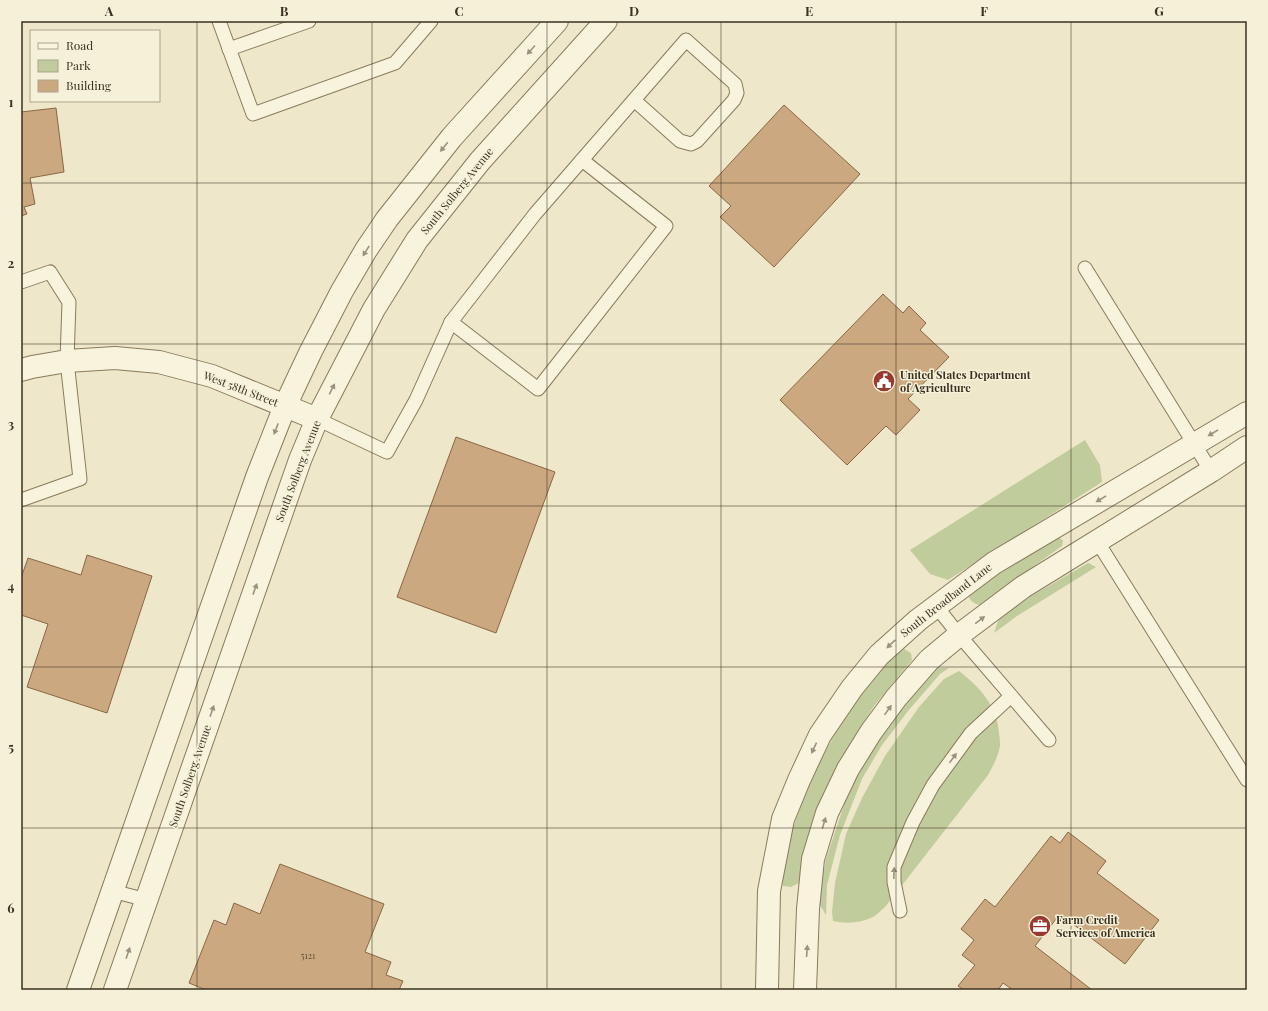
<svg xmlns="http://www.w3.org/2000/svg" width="1268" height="1011" viewBox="0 0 1268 1011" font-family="'Playfair Display',serif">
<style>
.green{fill:#c1cc9c}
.building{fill:#cba880;stroke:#896744}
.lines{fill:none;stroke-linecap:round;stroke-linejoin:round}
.service-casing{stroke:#8a7a5e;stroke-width:15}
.minor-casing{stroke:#8a7a5e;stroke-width:24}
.tertiary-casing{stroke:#8a7a5e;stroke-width:24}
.service{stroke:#f8f3dc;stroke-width:13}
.minor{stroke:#f8f3dc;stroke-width:22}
.tertiary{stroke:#f8f3dc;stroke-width:22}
.oneway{fill:#9a927e}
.grid{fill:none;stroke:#3b3121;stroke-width:1;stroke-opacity:0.55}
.labels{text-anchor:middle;stroke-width:3;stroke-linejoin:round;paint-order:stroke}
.number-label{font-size:9px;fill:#5f4f39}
.street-label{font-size:11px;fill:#3b3121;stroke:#f5f0d8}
.poi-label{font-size:11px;font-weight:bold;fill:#3b3121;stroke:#f5f0d8;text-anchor:start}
.neatline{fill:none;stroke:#3b3121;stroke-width:1.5}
.grid-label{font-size:13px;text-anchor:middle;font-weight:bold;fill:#3b3121}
</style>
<rect width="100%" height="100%" fill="#eee7c9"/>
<g class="green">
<path d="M1085,440L1100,465L1102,482L948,580L930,574L910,550Z"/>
<path d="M1059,537L1063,541L1062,546L979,605C973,603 970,601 968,595L970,590Z"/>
<path d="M1088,563L1096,567L1017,616L994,633L998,621L1004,612Z"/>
<path d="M898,649H904L911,653L912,660L874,706L850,744L828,783L805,853L799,883L791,887L783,886C780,871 786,853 790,838C805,788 828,739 860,696C870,682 881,669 892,655Z"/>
<path d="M938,668H949L940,674L908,711L882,745L862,779L840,835L827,885L826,915L820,905L819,896L826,859L848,793L867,756L889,722L934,671Z"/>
<path d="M959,671C980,687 998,707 999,734C1000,738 1000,743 1000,746C998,757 993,766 988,775L885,907C881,910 877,915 873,917C861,923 846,924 833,921L832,912L835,883L846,834L862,798L885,756L919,707L944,679Z"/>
</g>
<g class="building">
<path d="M784,105L860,174L774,267L720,217L731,206L709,186Z"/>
<path d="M56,108L64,172L30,178L35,204L24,207L27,214L21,216V112Z"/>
<path d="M883,294L903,313L909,306L926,323L920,330L949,357L908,399L920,410L896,435L886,426L847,465L780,400Z"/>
<path d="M456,437L555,472L496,633L397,597Z"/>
<path d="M87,555L152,576L107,713L27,687L48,624L21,615V578L28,558L81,575Z"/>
<path d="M1068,832L1106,861L1097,873L1159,920L1125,964L1060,914L1035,946L1092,990H1013L1003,983L998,990H964L958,986L975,965L962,955L974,940L961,929L985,899L995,907L1051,836L1060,843Z"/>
<path d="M280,864L384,904L365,952L391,962L386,975L403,981L399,990H206L189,983L214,920L226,925L234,903L260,914Z"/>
</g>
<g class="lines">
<g class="service-casing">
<g id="service">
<path d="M219,21L253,114L395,63L431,21"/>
<path d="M229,49L309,21"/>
<path d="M1085,268L1211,471"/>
<path d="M21,282L50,272L69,302L67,361L80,479L21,500"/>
<path d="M451,322L538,389L666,226L582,160"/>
<path d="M317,419L387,452L416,400L451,322L535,214L686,40L735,84L737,93L734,100L697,141L691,144L680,141L634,100"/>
<path d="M1097,541L1247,780"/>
<path d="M936,606L959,635L1049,740"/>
<path d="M112,891L147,900"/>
<path d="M900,911L894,882V867L913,822L933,785L971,733L1011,696"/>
</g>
</g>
<g class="minor-casing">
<g id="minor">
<path d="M21,370L32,367L67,361L115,358L159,362L212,376L317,419"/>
<path d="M767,990L769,891L783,819L799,780L820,735L852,688L879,655L918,620L994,563L1247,413"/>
<path d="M805,990L808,909L813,859L827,813L848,769L871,732L896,698L929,660L959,635L1023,587L1211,471L1247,447"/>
</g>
</g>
<g class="tertiary-casing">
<g id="tertiary">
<path d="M78,990L257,477L285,406L311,351L342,291L366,250L387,219L452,137L557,21"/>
<path d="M115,990L300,460L317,419L374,309L417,240L480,161L606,21"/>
</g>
</g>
<use href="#service" class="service"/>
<use href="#minor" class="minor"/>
<use href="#tertiary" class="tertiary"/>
</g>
<defs><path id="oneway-solid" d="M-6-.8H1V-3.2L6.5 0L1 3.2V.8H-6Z"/></defs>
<g class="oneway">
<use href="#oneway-solid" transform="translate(531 50) rotate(132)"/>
<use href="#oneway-solid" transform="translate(444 147) rotate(129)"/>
<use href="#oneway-solid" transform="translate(366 251) rotate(122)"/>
<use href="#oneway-solid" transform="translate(332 389) rotate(-63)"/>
<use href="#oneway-solid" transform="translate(276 429) rotate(111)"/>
<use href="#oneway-solid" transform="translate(1213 433) rotate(149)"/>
<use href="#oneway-solid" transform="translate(1101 499) rotate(149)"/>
<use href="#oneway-solid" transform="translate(255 589) rotate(-70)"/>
<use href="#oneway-solid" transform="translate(980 620) rotate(-37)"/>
<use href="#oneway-solid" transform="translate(891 644) rotate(137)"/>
<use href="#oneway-solid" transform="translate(888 710) rotate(-54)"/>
<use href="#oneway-solid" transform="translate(212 711) rotate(-71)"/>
<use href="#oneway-solid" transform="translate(814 748) rotate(115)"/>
<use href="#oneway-solid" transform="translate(953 758) rotate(-54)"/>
<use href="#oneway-solid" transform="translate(824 823) rotate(-73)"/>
<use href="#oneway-solid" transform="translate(894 873) rotate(-88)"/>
<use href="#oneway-solid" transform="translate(807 951) rotate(-86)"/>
<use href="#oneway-solid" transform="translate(128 953) rotate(-71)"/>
</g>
<path class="grid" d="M197,21V990M372,21V990M547,21V990M721,21V990M896,21V990M1071,21V990M21,183H1247M21,344H1247M21,506H1247M21,667H1247M21,828H1247"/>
<defs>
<g id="civic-disc" transform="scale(1.15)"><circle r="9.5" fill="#983a2f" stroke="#f5f0d8"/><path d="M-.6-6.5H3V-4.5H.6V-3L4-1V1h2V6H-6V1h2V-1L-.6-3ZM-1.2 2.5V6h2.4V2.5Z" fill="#fff"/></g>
<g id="office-disc" transform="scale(1.15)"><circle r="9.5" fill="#983a2f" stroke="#f5f0d8"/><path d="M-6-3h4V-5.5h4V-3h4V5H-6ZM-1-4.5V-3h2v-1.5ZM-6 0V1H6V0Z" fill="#fff"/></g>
</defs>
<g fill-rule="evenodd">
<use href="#civic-disc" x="884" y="381"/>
<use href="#office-disc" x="1040" y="926"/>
</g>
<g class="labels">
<g class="number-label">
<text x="308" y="959">5121</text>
</g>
<g class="street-label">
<text transform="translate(457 191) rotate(-51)" y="4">South Solberg Avenue</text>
<text transform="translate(241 389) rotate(21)" y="4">West 58th Street</text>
<text transform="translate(298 471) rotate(-69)" y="4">South Solberg Avenue</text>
<text transform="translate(946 600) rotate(-38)" y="4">South Broadband Lane</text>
<text transform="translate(190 776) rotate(-71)" y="4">South Solberg Avenue</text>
</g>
<g class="poi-label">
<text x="900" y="379">United States Department<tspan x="900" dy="13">of Agriculture</tspan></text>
<text x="1056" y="924">Farm Credit<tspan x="1056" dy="13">Services of America</tspan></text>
</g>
</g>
<rect width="1268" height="1011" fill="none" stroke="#f5f0d8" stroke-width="44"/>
<rect x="30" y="30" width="130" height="72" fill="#f5f0d8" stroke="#aba48f"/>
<rect x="38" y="43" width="20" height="6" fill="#f8f3dc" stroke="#aba48f"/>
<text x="66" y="50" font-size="12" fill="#3b3121">Road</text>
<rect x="38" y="60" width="20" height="12" fill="#c1cc9c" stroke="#aba48f"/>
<text x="66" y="70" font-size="12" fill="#3b3121">Park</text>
<rect x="38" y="80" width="20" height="12" fill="#cba880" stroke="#aba48f"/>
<text x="66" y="90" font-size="12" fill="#3b3121">Building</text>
<rect x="22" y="22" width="1224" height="967" class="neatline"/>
<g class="grid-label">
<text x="109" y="16">A</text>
<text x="284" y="16">B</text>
<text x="459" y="16">C</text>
<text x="634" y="16">D</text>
<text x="809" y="16">E</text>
<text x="984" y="16">F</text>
<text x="1159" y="16">G</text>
<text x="11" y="107">1</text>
<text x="11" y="268">2</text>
<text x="11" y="429">3</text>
<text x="11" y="591">4</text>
<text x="11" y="752">5</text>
<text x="11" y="913">6</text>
</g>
</svg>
